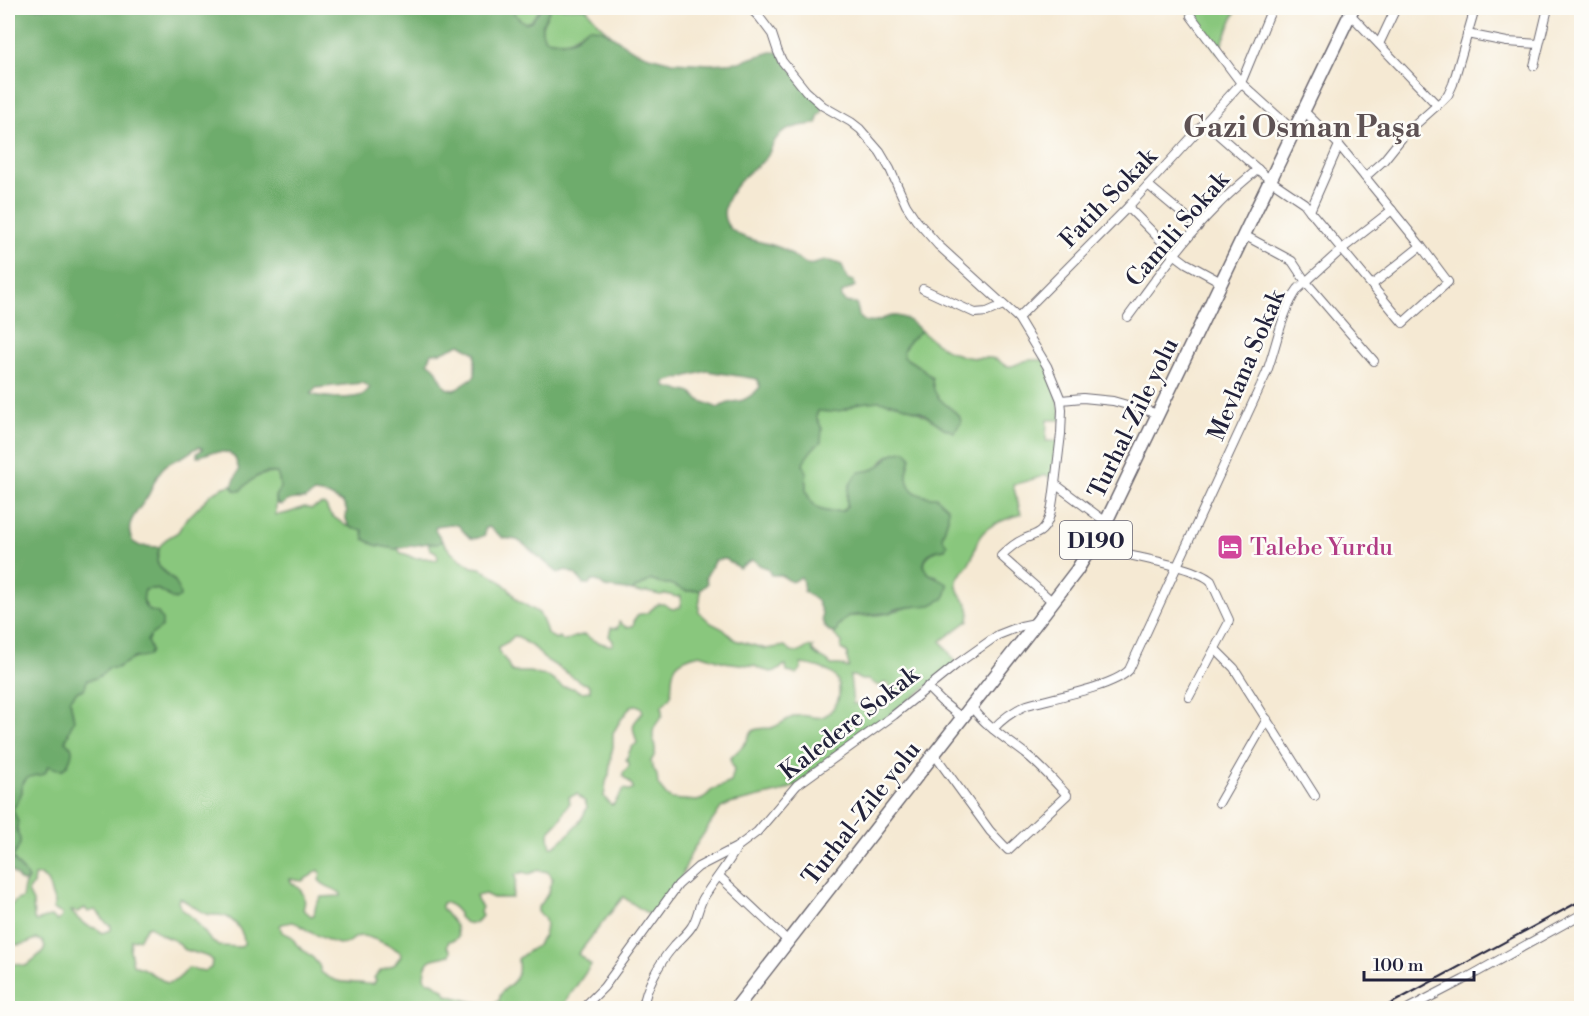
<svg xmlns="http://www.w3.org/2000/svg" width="1589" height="1016" viewBox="0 0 1589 1016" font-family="'Libre Bodoni',serif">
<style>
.green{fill:#89c77d;stroke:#56745c;stroke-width:1.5;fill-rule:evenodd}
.forest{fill:#6eac6c;stroke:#486754;stroke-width:1.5;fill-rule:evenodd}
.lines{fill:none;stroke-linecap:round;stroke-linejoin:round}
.minor-casing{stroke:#6c6870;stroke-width:10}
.primary-casing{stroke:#6c6870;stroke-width:15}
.minor{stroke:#fff;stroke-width:8}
.primary{stroke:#fff;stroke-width:12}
.rail{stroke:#22223b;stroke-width:2}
.labels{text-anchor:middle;stroke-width:5;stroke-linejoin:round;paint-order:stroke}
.shield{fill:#fdfcf7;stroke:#646373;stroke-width:1.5}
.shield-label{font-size:22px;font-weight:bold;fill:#22223b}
.street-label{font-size:24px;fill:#22223b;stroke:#fdfcf7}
.hotel-label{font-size:24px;fill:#b23c85;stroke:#fdfcf7;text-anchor:start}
.district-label{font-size:30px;font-weight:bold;fill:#5e5254;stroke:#fdfcf7}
</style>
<rect width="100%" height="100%" fill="#fdfcf7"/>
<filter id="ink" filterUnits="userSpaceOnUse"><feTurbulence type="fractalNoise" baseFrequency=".0167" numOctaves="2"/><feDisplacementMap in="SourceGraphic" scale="12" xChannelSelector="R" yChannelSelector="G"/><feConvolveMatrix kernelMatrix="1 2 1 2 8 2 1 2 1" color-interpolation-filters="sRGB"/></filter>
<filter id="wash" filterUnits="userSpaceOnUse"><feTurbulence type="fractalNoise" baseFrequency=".008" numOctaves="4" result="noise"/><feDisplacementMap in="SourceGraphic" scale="24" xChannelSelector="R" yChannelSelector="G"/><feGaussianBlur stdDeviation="1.35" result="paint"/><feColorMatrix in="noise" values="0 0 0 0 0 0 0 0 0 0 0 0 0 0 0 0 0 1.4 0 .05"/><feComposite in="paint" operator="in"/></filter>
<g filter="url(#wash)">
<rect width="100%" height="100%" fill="#f5e9d3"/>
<g class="green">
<path d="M508,8H541L531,21L525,23C518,19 515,12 508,8Z"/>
<path d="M550,8H586L598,23L617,40L603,31H582C569,44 563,41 545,39C537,24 546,21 550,8Z"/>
<path d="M1185,8H1237L1218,53Z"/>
<path d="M921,331C937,345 954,357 976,358C982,358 989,357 995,359C1000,360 1002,365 1007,366C1013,368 1019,362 1025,361C1031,359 1037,360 1044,360L1055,384L1062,420H1047L1046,441H1060L1055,484L1047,475L1013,485L1021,514C1005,520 986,524 978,540C975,547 974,555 970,562C966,570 955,576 957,586C959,601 973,600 969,620L941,641L957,664L797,785L781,792L730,804L721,808L692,851L678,885L654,918L623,897L578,954L591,965L561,1008H8V908L17,900L22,898L24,886L28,879C26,876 25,871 22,869C18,865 15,864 13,857C15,854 17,852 18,848C21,838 15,820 13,809C16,805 21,795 22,791C23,785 20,787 24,781C27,776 40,773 46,769L47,766H67L71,752V746L65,742L69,733L73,716L70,700L76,692L84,689L87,680C96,678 103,676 108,668C120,666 122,663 133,659C142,656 142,658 151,651L147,641C151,634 151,617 148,610C144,600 141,601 145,590C157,587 163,591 172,599L175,581L160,567L157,561L159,547L166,539L178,532L187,517L192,514L212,493L224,487L232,485L234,490C248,482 259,472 277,473L280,481V490L276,497V515C283,515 297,510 304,507L311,509L322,504L326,506C328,516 338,519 345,525C350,527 358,528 363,530L364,539L375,545L398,549L401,553L408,555L413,558H425L437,560L438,557L436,552L430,549L428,543L437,544L442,541L452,553L472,567L480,568L497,578L509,589L517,600L539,613C542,620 546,626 547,634L556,639L560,637L562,640L565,641C571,639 578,634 585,635C587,636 591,639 593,640C600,643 606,646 613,645V641L609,636L611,628H618L619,622L626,627L633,626L635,618L639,614C653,615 653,602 663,604C667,605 669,608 673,609L681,607V596L677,597L666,594L660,595L647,592L641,593L633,591L636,587H639L650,580L658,583L670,584L688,591L700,590C702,597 698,605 699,612L711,623L723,629L735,640L766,649L785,646L791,652C794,652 798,652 801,651C807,649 806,645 813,647L812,650C817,658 826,658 831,665H841L848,668L849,666L847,658L848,653L841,649L842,642L832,633L836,632L838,626L848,616C856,617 882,615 889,613C900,609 907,607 919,606L937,576L929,574L925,571C922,556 932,551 945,549L944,542L942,537L948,518L936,498C922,497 908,494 907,477C906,471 910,464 911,457L906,451L897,452L886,457L880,465L873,470L847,494V506L843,511C830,512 819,513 812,502C809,498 806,493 806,488C805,476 809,477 803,464L806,457L815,446L822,429L816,416L818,411C827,410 838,412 846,409C851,407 855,404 860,403C891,395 920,411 944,428L956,413L945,405L933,391L932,378L923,369L904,357L903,351L909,341ZM514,636L519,637L526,643L536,649L543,658L567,673L582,683L587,684L590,687V691L581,692L573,688L563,687L547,676L540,675L530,672H514L510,670C508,659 500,657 498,649L500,646L508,642ZM700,654L724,662L755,666L760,669L771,672L779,670L783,666L786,665L787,672L797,674L801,669V664C811,665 824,668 832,674C840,680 839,686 839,694C839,700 837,702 834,707C820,726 813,713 796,716C787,718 779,726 771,728C765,729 758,727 753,731C748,734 749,738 746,742C742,748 735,753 730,759L734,770L731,782L712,790L703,799L697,801L671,799L666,795L658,785L657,775L652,766L651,761C660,749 652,745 653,733C653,726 658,722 662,716V706L671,696C673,669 670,661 700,654ZM850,676H854L861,680H869L878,686L885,683L889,684L890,688L896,693L897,696L890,698L882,707L874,711L867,710L864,704H853ZM636,705L641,707L643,712C630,727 632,724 637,743L631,748L626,760L629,763V766L623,773V776L632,785L633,789L630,791L624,789L613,805L610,804L604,797L606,782L609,775L611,755L613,747V733L620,721L631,706ZM577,794L585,802L587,807C583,820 574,830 563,839C558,843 558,845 551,847C545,823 554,832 562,816C564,811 566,807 570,803L569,797ZM319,870L321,874L319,880C326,889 335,887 341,894V896L321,897L316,905L314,915L311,916L303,909C308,897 301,888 291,882L290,879L302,881L312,875L314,872ZM538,870L548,872L553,879L549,887L550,890L542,903L538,907V912C547,918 547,925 544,936C541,939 539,944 535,947C529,951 523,954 518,959C518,966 520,972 516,978C510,988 500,988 499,1001L491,1004L474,1002L447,995L443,989L432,982H428L424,977C426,954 433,961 450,955L451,951L447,946L449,941L454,940L458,937L456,926L442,908V903L445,902C449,904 454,907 457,911C463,918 455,913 461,919C469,927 477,923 482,916L480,912L482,907L478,902L476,896L485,894L493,898H512L516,881L515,875L523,872L529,874ZM40,875C51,880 49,893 55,903L53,908V909L62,914V917L57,921L53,917H50L36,921L34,919L33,902L28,892L33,885L34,876ZM179,898L182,899C190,904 198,911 207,914C213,916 221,914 227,917C236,922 245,934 244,944L241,947L219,946L211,941L195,920L182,909L178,902ZM85,908L88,912L95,910C102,914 103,923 111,926V930L102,933C97,927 95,929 88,926C82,923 75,916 71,911L78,912ZM292,922C300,923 305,930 312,933C321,937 330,942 339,944C348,947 352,937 360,936C369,935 393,947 400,952L401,956C399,958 396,962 395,964C387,971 380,967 374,978L376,980L374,984C368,985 364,983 359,983C342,982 335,983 321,972L319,965L313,958L297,945L291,936L282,932L280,926L282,924ZM150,926C154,929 158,933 162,935C171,940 177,939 183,949L209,957L212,960L211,968L205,971L188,968C183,975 175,983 167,983L142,968L133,965L130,951L131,940L139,939L147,927ZM36,939L42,941L45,947C43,954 32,960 26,966L12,963L10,957L11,943L13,942L16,945L24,944Z"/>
</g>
<path class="forest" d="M8,8H408L409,13L414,15L438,8H508C515,12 518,19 525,23L531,21L541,8H550C546,21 537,24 545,39C553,40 564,43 572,40C578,37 583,31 589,27L603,30L633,50L649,56L672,62L710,64L739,62L771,52H778L823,106L822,113L818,117V121L817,124C801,125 780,128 773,144C768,155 768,158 757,166C740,177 710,211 732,230C746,242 767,241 783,249C791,253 798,261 807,264C814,266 817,262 824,261C830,260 837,263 842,265L847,279L854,281L855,286L842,293L841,298L846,302L856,304C858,307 858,314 860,317C870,330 885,314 897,316C906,317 915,324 921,331L909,341L903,351L904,357L923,369L932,378C933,401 946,402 960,417L961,423L954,432L944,428L923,413L897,404L879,401L859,403L844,410L830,412L818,411L816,416L822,429L821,442C812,448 807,455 803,464C809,477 805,476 806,488C806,493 809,498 812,502C819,513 830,512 843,511L847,506C847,490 848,484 859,472C864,471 870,471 874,469C889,463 883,452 906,451L911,457C910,464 906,471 907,477C908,493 922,497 936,497L948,508V518L942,537L947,545L945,549C937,550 928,551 925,560C919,576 940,575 948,585L946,594L943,599L931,605L909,607L896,609L888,613L848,616L838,626L836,633C825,632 821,622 822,613L817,601L804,591L802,578L800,577C790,587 789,578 780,575C778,575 773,575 771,575L767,568L761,566L753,560C748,561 744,566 739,568L726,559L715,560L706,577L707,584L700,590L686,591L670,584L658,583L651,580L639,587H636L633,591L605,587L597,581H592L589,584H584L576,575L566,570L558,573L522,543L517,540L503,538L489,527L485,529V535C469,543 469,537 458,525L451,524L436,526L435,529C437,534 440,536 442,541L437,544L428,543L395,549L375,545L364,539L363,530C360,529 357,529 354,529C347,527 344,517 347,511L343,503L328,495L314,493L305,499C295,499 290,498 282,505L277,504L276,496C282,488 280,482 277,473C259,471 251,480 240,491L234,490L232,485L239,470L235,458L231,454L225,452H212L197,457V453L203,449L200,447C194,448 190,453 184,456C177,460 170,461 164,467C156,475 154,483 150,492C143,508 121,521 133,542L140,546L159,547C159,551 157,557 157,561C158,573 179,575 180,597L175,600C162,593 161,586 145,590C141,604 144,610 158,613L162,619V627L150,636L147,641L151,651L148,656L134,658L117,668H108C103,675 95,680 87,680L85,688L76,692L70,700L74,720L65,741C67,743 71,746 72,749C73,754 68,767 63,769C59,771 52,767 48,766L46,772L42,775C34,775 24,777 22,786C22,788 22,789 22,791C21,795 16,805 13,809L18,822L16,830L20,839V844L13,857C16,867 24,868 28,879L24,882L20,881C17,875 12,873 8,868ZM460,344L475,353V376L454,390L446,388L435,368L428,362L432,353L442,352ZM707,371L757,379L760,387C755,393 750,397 743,400C732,403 728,401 718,408L699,400L692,393L666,387L665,382ZM362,383L370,387C367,391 365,395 359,396C348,399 321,398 311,394L316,388Z"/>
</g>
<g filter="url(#ink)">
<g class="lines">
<g class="minor-casing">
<g id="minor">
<path d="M750,8L760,18L772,34L778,52L782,61L806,91L823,106L851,122L860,129L880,152L890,169L906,205L916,220L938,245L1018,318L1047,366L1061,400L1062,410L1061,434L1055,484L1106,522"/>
<path d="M1350,14L1437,105"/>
<path d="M1191,16L1241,83L1294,131"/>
<path d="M1467,34L1507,42L1539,44"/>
<path d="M1379,44L1396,8"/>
<path d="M1534,66L1548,8"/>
<path d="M1304,111L1339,145L1421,246L1448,282L1403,323L1310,211L1339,145"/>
<path d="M1205,123L1270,180L1304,203L1310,211"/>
<path d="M1365,177L1384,160L1405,134L1443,100L1448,95L1453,84L1475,8"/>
<path d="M1148,185L1198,227"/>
<path d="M1128,207L1174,254L1186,263L1221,282"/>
<path d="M1244,235L1292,261L1306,282L1374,361"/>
<path d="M1372,285L1421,246"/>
<path d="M923,289L975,313L987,312L1003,305"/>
<path d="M1128,317C1156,279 1183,240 1216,207C1229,193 1244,181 1258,169"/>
<path d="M1018,318L1128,207L1241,83L1272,8"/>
<path d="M1061,400L1083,398L1113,401L1159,414"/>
<path d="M1094,544C1101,546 1109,549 1116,552C1138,558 1196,567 1211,581L1229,620L1228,624L1189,697"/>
<path d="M1053,602L1001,556C1008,549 1015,543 1024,539C1030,536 1037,535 1042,530C1052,520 1053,498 1055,484"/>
<path d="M1215,649L1234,668L1315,796"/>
<path d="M927,687L941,701L962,718"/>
<path d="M993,729C1003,718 1013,711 1027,705C1052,698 1113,687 1129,670L1266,374C1276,348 1282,310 1298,289L1342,249L1392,210"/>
<path d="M934,754L990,831L1008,850L1067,795C1054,781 1042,767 1027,755C1008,740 986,727 971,706"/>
<path d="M1219,803L1267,719"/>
<path d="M719,876L788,941"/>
<path d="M583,1008L604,987L678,885L698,867L737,847L757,832L797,785L894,715L957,664L998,635L1021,626L1035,623"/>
<path d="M643,1008C646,987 659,963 673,947C679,940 687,934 692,926C698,917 698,906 704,897C715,879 728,865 737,847"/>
<path d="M1409,1008L1463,980L1582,914"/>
</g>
</g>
<g class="primary-casing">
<path id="primary" d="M736,1008L1044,613L1077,570L1106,522L1353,8"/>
</g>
<use href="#minor" class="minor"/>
<use href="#primary" class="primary"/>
<path class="rail" d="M1383,1008L1582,900"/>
</g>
</g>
<defs>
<g id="hotel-square" transform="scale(1.35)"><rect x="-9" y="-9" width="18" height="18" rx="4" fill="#d1479c" stroke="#fdfcf7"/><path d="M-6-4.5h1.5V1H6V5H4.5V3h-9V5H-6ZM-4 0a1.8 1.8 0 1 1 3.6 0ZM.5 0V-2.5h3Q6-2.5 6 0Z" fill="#fff"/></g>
</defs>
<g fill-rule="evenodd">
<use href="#hotel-square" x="1230" y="547"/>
</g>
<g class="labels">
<rect class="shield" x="1060" y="521" width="72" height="38" rx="4.5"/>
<g class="shield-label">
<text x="1096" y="548">D190</text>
</g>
<g class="street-label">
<text transform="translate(1108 198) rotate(-46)" y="8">Fatih Sokak</text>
<text transform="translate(1177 229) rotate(-49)" y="8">Camili Sokak</text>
<text transform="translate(1246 365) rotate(-67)" y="8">Mevlana Sokak</text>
<text transform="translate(1133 418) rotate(-64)" y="8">Turhal-Zile yolu</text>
<text transform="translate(849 723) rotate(-38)" y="8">Kaledere Sokak</text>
<text transform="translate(861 813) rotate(-52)" y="8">Turhal-Zile yolu</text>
</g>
<g class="hotel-label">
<text x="1250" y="555">Talebe Yurdu</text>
</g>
<g class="district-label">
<text x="1302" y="137">Gazi Osman Paşa</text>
</g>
</g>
<rect width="1589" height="1016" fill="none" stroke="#fdfcf7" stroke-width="30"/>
<path d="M1364 971v9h110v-9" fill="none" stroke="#22223b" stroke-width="3"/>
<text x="1373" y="971" font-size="18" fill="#22223b" stroke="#fdfcf7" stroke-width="4.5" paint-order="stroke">100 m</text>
</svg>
